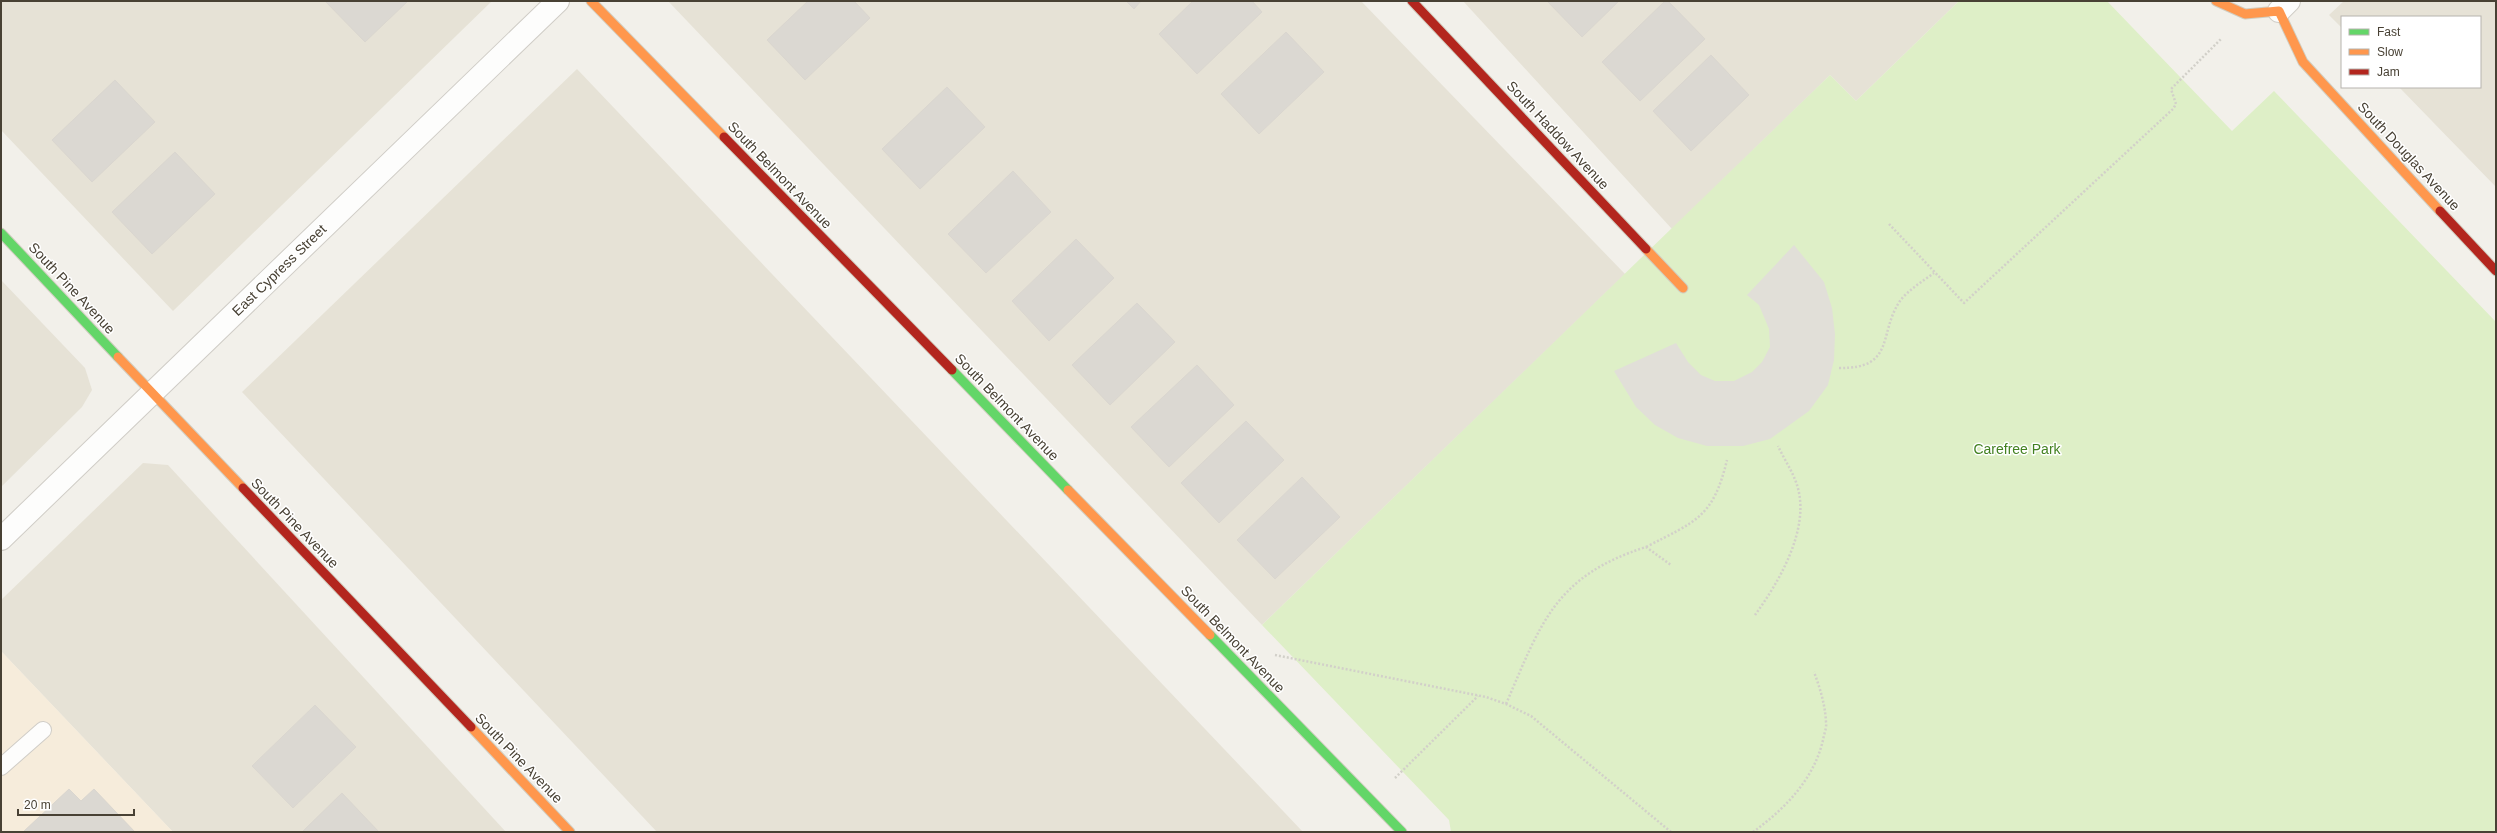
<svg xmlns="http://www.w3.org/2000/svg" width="2497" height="833" viewBox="0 0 2497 833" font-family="Arial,sans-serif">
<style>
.residential{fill:#e6e2d6}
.commercial{fill:#f6ecdb}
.green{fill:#deefc7}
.parking{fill:#e1dfd8}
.building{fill:#dbd8d2;stroke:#dad6cf}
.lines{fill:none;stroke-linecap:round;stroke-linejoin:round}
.lane-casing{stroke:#d0cdc7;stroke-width:18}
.street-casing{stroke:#d0cdc7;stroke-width:24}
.fast-casing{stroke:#d1cdc0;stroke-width:11}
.slow-casing{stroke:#d1cdc0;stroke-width:11}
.jam-casing{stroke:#d1cdc0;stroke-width:11}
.path{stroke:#d2d0c9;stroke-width:2.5;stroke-dasharray:2 2;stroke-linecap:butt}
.lane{stroke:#fdfdfc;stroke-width:16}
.street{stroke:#fdfdfc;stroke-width:22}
.fast{stroke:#63d668;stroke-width:9}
.slow{stroke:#ff974d;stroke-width:9}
.jam{stroke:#b3261e;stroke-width:9}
.labels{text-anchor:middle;stroke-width:3;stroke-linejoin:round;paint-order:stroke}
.street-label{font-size:14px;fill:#484134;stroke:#fff}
.park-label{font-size:14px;fill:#428120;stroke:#fff}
</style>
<rect width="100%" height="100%" fill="#f2f0ea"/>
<g class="residential">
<path d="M1,1H492L173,311L1,130Z"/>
<path d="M668,1H1361L1625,274L1262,625Z"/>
<path d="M1463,1H1959L1856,101L1830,75L1672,229Z"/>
<path d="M2344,1H2496V187L2399,87H2480V17H2342V28L2329,15Z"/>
<path d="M577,69L1303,832H657L242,392Z"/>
<path d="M1,280L85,368L92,390L82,407L1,487Z"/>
<path d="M143,463L168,465L506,832H173L1,651V600Z"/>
</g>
<path class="commercial" d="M1,651L173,832H1Z"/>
<path class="green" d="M1959,1H2107L2232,131L2274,91L2496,322V832H1451L1449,820L1262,625L1830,75L1856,101Z"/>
<path class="parking" d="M1794,245L1824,282L1832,308L1835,334L1834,360L1828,385L1809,411L1770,439L1743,446H1707L1678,438L1655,425L1636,407L1614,371L1676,343L1688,362L1701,375L1715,381H1734L1752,372L1762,362L1770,347L1769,329L1759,305L1747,295Z"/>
<g class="building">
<path d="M325,1H408L365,42Z"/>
<path d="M808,1H854L870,18L805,80L767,40Z"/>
<path d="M1126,1H1141L1134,9Z"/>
<path d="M1193,1H1252L1262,12L1197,74L1159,34Z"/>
<path d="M1547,1H1619L1582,37Z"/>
<path d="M1665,1H1668L1705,39L1640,101L1602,62Z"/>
<path d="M1286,32L1324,72L1259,134L1221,94Z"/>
<path d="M1711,55L1749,95L1691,151L1653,111Z"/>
<path d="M115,80L155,122L92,182L52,140Z"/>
<path d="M947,87L985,127L920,189L882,149Z"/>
<path d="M175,152L215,194L152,254L112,212Z"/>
<path d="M1013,171L1051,212L986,273L948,234Z"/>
<path d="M1076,239L1114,278L1049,341L1012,301Z"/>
<path d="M1137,303L1175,342L1110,405L1072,365Z"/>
<path d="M1197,365L1234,405L1169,467L1131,427Z"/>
<path d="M1246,421L1284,460L1219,523L1181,483Z"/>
<path d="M1302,477L1340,517L1275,579L1237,540Z"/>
<path d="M315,705L356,747L293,808L252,766Z"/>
<path d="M69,789L81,801L94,789L135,832H23Z"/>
<path d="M342,793L379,832H302Z"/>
</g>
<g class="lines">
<g class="lane-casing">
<path id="lane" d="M1,767L43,730"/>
</g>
<g class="street-casing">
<g id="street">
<path d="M2279,11L2289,1"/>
<path d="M1,539L558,1"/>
</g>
</g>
<g class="fast-casing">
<g id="fast">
<path d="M1,233L118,357"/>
<path d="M952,370L1068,490"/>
<path d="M1210,635L1402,832"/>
</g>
</g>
<g class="slow-casing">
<g id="slow">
<path d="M591,1L724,137"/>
<path d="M2216,1L2245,14L2279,11L2303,62L2440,211"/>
<path d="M1646,249L1683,288"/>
<path d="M118,357L243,488"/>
<path d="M1068,490L1210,635"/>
<path d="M471,727L570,832"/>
</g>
</g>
<g class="jam-casing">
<g id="jam">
<path d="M1412,1L1646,249"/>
<path d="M724,137L952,370"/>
<path d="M2440,211L2496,271"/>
<path d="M243,488L471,727"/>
</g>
</g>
<g class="path">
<path d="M1889,224L1964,303L2173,109L2176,104L2171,89L2222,38"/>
<path d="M1839,368C1896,369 1878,333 1900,301C1908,290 1923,281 1934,273"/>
<path d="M1646,547C1696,521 1713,518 1727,460"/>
<path d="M1755,615C1779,582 1811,528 1797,485C1793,472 1784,459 1778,446"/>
<path d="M1275,655L1486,697L1506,704L1531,716L1671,832"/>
<path d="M1506,704C1541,623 1555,576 1646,547L1671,565"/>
<path d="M1395,778L1478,696"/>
<path d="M1753,832C1785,809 1814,779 1823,740C1824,734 1827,727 1826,722C1825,704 1820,688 1814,672"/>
</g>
<use href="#lane" class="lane"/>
<use href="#street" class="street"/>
<use href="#fast" class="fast"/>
<use href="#slow" class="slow"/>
<use href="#jam" class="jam"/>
</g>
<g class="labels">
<g class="street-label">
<text transform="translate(1558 135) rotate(47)" y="5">South Haddow Avenue</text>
<text transform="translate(2409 156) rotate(47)" y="5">South Douglas Avenue</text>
<text transform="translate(780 175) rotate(46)" y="5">South Belmont Avenue</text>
<text transform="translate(279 270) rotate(-44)" y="5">East Cypress Street</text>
<text transform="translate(72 288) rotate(47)" y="5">South Pine Avenue</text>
<text transform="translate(1007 407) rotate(46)" y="5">South Belmont Avenue</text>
<text transform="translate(295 523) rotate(46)" y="5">South Pine Avenue</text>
<text transform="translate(1233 639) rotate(46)" y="5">South Belmont Avenue</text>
<text transform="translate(519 758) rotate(46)" y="5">South Pine Avenue</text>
</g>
<g class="park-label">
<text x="2017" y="454">Carefree Park</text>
</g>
</g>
<rect width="2497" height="833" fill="none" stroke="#484134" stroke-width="4"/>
<rect x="2341" y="16" width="140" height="72" fill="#ffffff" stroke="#b6b3ae"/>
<rect x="2349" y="29" width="20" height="6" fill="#63d668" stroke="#b6b3ae"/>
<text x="2377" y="36" font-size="12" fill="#484134">Fast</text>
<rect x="2349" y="49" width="20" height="6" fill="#ff974d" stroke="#b6b3ae"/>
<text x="2377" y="56" font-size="12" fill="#484134">Slow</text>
<rect x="2349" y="69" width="20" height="6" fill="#b3261e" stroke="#b6b3ae"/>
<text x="2377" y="76" font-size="12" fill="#484134">Jam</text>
<path d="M18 809v6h116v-6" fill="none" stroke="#484134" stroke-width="2"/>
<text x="24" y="809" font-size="12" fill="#484134" stroke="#ffffff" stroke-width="3" paint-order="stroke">20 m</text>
</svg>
